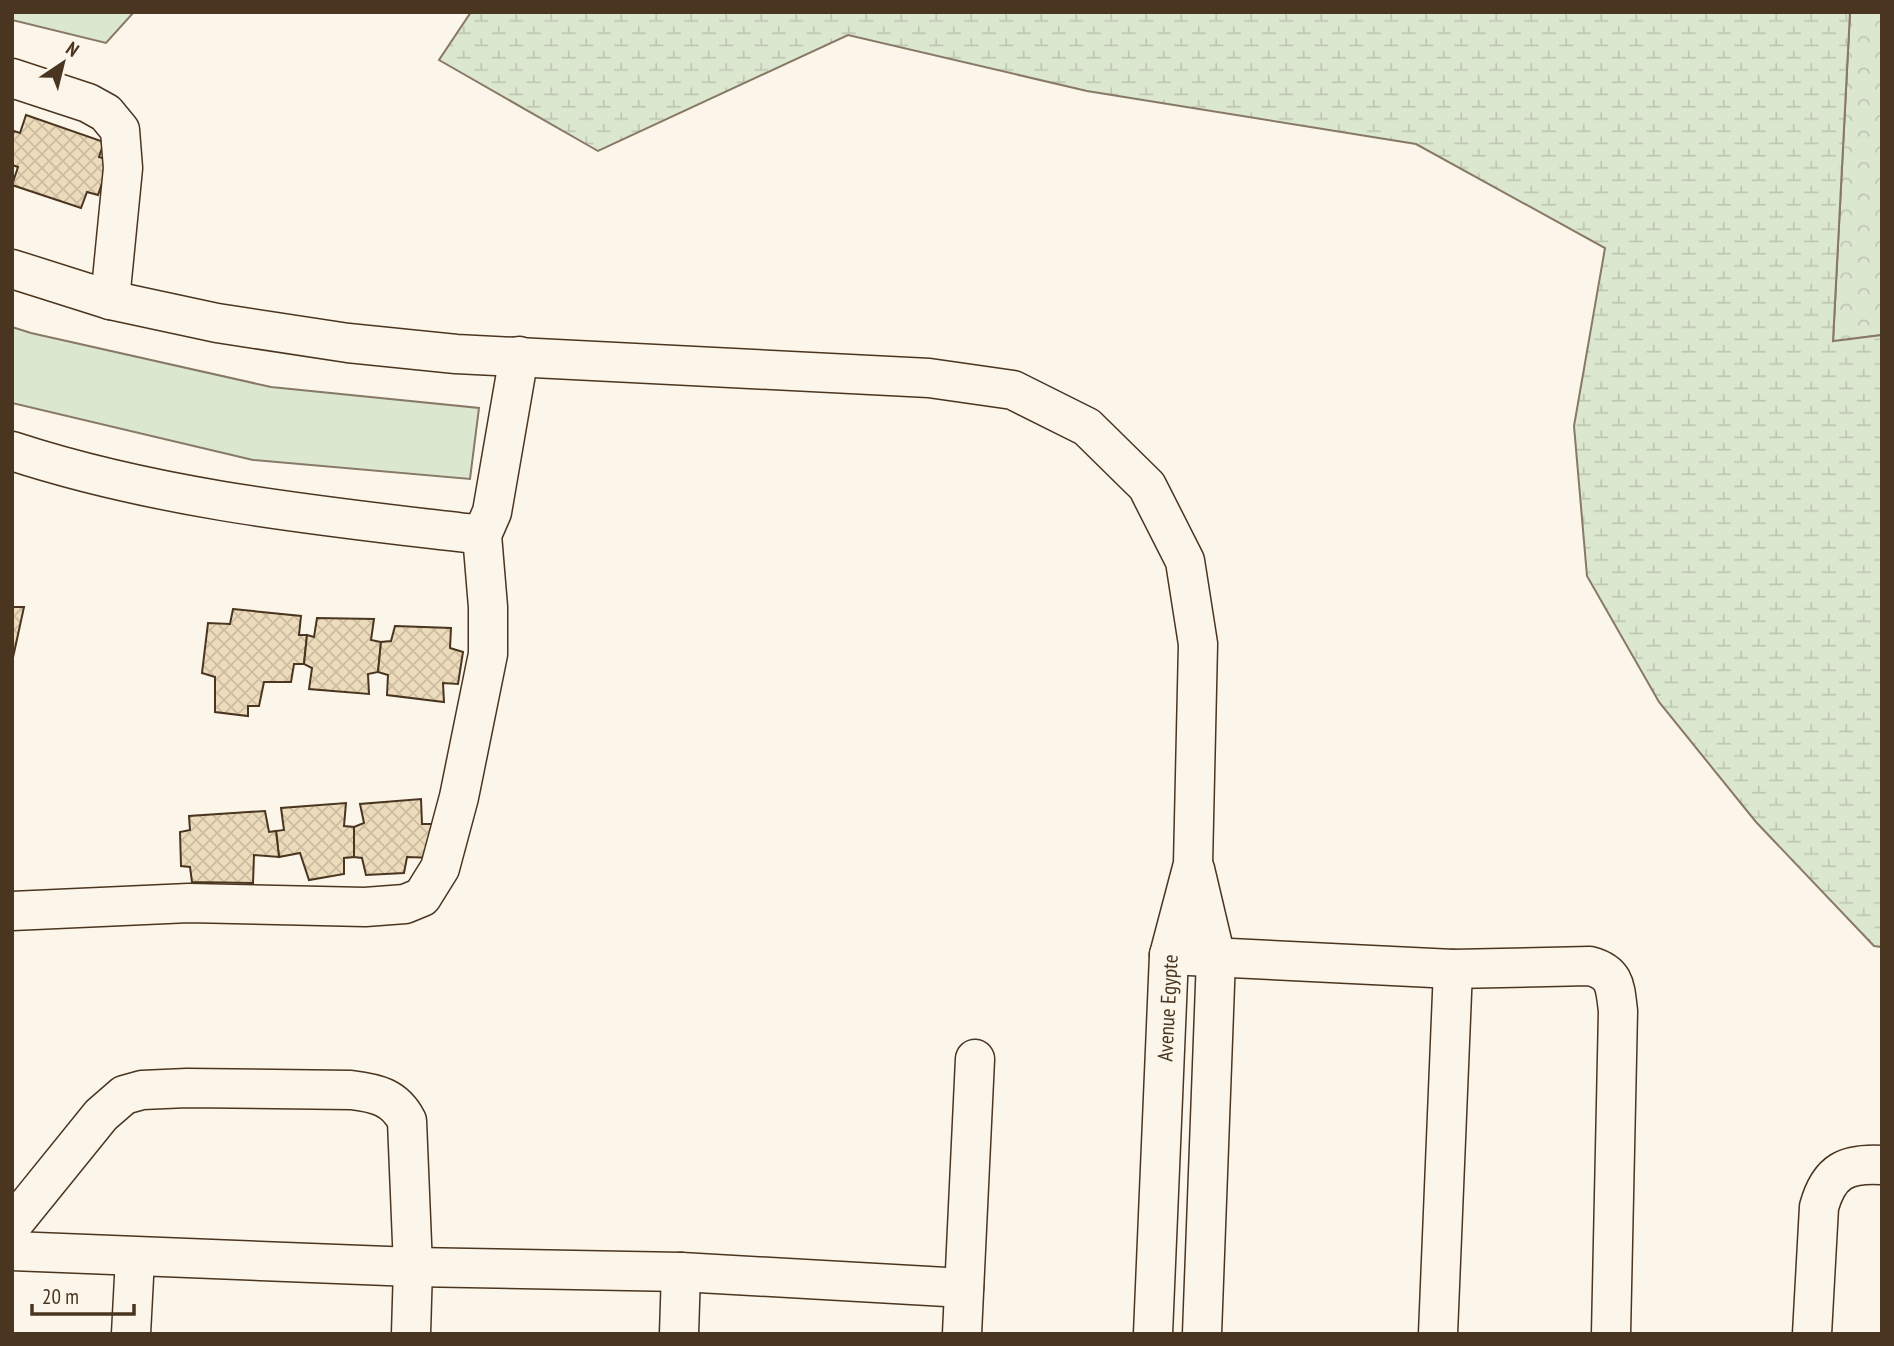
<svg xmlns="http://www.w3.org/2000/svg" width="1894" height="1346" viewBox="0 0 1894 1346" font-family="'PT Sans Narrow',sans-serif">
<style>
.grass{fill:#dce7d0;stroke:#887966;stroke-width:2}
.forest{fill:url(#forest-crowns);stroke:#887966;stroke-width:2}
.wetland{fill:url(#wetland-marsh);stroke:#887966;stroke-width:2}
.building{fill:url(#building-cross-hatch);stroke:#4a3520;stroke-width:2}
.lines{fill:none;stroke-linecap:round;stroke-linejoin:round}
.minor-casing{stroke:#4a3520;stroke-width:41}
.minor{stroke:#fbf6e9;stroke-width:38}
.labels{text-anchor:middle;stroke-width:5;stroke-linejoin:round;paint-order:stroke}
.street-label{font-size:21px;fill:#4a3520;stroke:#fbf6e9}
</style>
<defs>
<pattern id="forest-crowns" width="20" height="18" patternUnits="userSpaceOnUse" patternTransform="scale(1.75)"><rect width="20" height="18" fill="#dce7d0"/><path d="M2 6a3 3 0 1 1 6 0M12 15a3 3 0 1 1 6 0" fill="none" stroke="#bec7b2"/></pattern>
<pattern id="wetland-marsh" width="20" height="14" patternUnits="userSpaceOnUse" patternTransform="scale(1.75)"><rect width="20" height="14" fill="#dce7d0"/><path d="M1 5h8M5 5V1M11 12h8M15 12V8" fill="none" stroke="#bec7b2"/></pattern>
<pattern id="building-cross-hatch" width="8" height="8" patternUnits="userSpaceOnUse" patternTransform="scale(1.75)"><rect width="8" height="8" fill="#ecdcbc"/><path d="M0 0l8 8M0 8l8-8" fill="none" stroke="#ccbda1"/></pattern>
</defs>
<rect width="100%" height="100%" fill="#fbf6e9"/>
<g class="grass">
<path d="M12,12H134L106,43L12,20Z"/>
<path d="M12,327L31,333L271,387L479,408L470,479L253,460L12,403Z"/>
</g>
<path class="forest" d="M1850,12H1882V335L1833,342Z"/>
<path class="wetland" d="M471,12H1850L1833,341L1882,335V947L1874,946L1756,822L1659,702L1587,576L1574,426L1605,248L1416,144L1087,91L848,35L598,151L439,60Z"/>
<g class="building">
<path d="M26,115L104,142L99,157L110,160L98,195L87,192L81,208L12,185L18,167L12,165V137L14,131L20,133Z"/>
<path d="M12,607H24L12,662Z"/>
<path d="M233,609L301,616L299,635H307L304,664H294L291,682H264L259,706H248V716L215,712V677L202,673L208,623L230,624Z"/>
<path d="M317,618L374,619L371,640L381,642L378,672L368,674L369,694L309,689L312,668L304,664L307,635L314,637Z"/>
<path d="M395,626L451,628L450,648L463,652L458,684L443,683L444,702L387,695L388,675L378,672L381,642L391,641Z"/>
<path d="M421,799L422,824H434L433,858L407,857L404,873L366,875L362,858L354,857V827L364,823L360,804Z"/>
<path d="M346,803L344,826L354,827V857L344,858V874L309,880L300,853L279,857L276,831L284,830L281,808Z"/>
<path d="M265,811L269,832L276,831L279,857L254,855L253,883L192,882L190,867L181,866L180,832L190,830L189,816Z"/>
</g>
<g class="lines">
<g class="minor-casing">
<g id="minor">
<path d="M12,78L88,103L106,113L120,130L123,168L110,300"/>
<path d="M12,269L110,300L217,323L348,343L456,354L929,378L1013,390L1087,427L1147,486L1185,561L1198,644L1193,864L1169,955L1153,1334"/>
<path d="M12,451C165,501 324,516 482,535"/>
<path d="M1195,869L1216,958L1202,1334"/>
<path d="M12,911L189,903L365,907L405,904L422,897L440,868L459,797L488,654V607L482,535L492,512L519,356"/>
<path d="M1169,955L1453,969L1590,966C1616,973 1615,987 1618,1011L1611,1334"/>
<path d="M12,1225L101,1115L124,1095L142,1090L187,1088L351,1090C376,1093 395,1097 407,1121L413,1267L411,1334"/>
<path d="M12,1251L413,1267L681,1272L964,1288"/>
<path d="M131,1334L135,1258"/>
<path d="M679,1334L681,1272"/>
<path d="M962,1334L975,1059"/>
<path d="M1438,1334L1453,969"/>
<path d="M1812,1334L1819,1207C1829,1171 1846,1163 1882,1165"/>
</g>
</g>
<use href="#minor" class="minor"/>
</g>
<g class="labels">
<g class="street-label">
<text transform="translate(1168 1008) rotate(-87)" y="7">Avenue Egypte</text>
</g>
</g>
<rect width="1894" height="1346" fill="none" stroke="#4a3520" stroke-width="28"/>
<g transform="translate(63 63) rotate(35)" stroke="#fbf6e9" stroke-width="5" paint-order="stroke">
<path d="M0-5L12 26L0 18L-12 26Z" fill="#4a3520"/>
<text y="-10" font-size="19" font-weight="bold" text-anchor="middle" fill="#4a3520">N</text>
</g>
<path d="M32 1304v10h102v-10" fill="none" stroke="#4a3520" stroke-width="3.5"/>
<text x="42" y="1304" font-size="21" fill="#4a3520" stroke="#fbf6e9" stroke-width="5" paint-order="stroke">20 m</text>
</svg>
